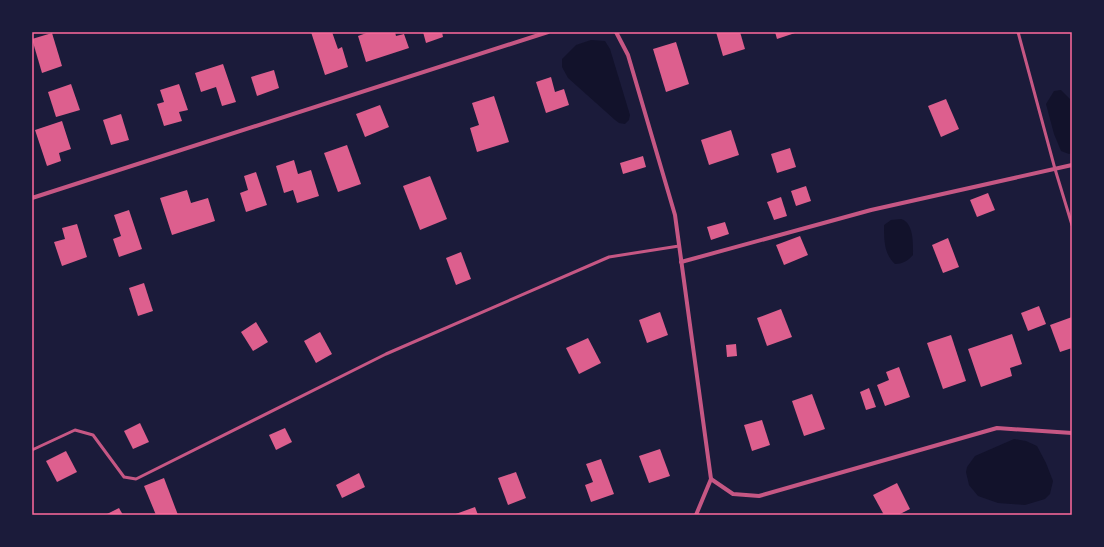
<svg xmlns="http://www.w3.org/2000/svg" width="1104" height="547" viewBox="0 0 1104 547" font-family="'Roboto Condensed',sans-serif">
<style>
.water{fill:#12122b}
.building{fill:#dd5f8e}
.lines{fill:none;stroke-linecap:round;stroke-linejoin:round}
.service{stroke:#c65784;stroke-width:3}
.minor{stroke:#c65784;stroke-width:4}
.neatline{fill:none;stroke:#ff6b9d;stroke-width:1.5}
</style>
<rect width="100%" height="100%" fill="#1b1b3a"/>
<g class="water">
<path d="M591,40L605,41L610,49L630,115L629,120L625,124L619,123L615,120L568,78L562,67V59L576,45Z"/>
<path d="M1061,90L1070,99L1072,104V153L1069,154L1061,151L1054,134L1046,104L1054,91Z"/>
<path d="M901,219C914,223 913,243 913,255C908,261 902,264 895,264C884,254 884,240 884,225L891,220Z"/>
<path d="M1014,439L1026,441L1037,446L1046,463L1053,481L1050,494L1045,499L1025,505L998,503L978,496L969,485L966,472L967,467L975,456Z"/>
</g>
<g class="building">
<path d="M311,32H332L338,49L342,47L348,67L325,75Z"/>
<path d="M369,32H395L396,36L404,34L409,48L366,62L358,36Z"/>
<path d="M423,32H442L443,37L426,43Z"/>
<path d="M716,32H740L745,49L723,56Z"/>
<path d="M775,32H798L777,39Z"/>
<path d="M52,33L62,66L42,73L32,39Z"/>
<path d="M676,42L689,84L666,92L653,49Z"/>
<path d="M223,64L236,102L222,106L216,87L201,92L195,73Z"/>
<path d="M274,70L279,88L257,96L251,77Z"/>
<path d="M551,77L555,92L564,89L569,105L546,113L536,82Z"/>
<path d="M71,84L80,110L56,117L48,92Z"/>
<path d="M179,84L188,110L179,112L182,121L164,126L157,104L164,102L160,90Z"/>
<path d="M494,96L509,142L477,152L470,128L479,125L472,103Z"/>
<path d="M946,99L959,129L941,137L928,106Z"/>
<path d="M380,105L389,127L365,137L356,114Z"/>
<path d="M121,114L129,140L111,145L103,120Z"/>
<path d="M62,121L71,149L59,153L61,161L47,166L35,130Z"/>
<path d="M731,130L739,155L709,165L701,140Z"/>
<path d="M347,145L361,184L338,192L324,153Z"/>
<path d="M790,148L796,167L777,173L771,154Z"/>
<path d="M643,156L646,167L623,174L620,163Z"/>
<path d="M294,160L298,174L311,170L319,196L297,203L293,190L284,193L276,166Z"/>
<path d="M256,172L267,205L246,212L240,193L248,190L244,176Z"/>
<path d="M430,176L447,219L420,230L403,186Z"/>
<path d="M806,186L811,201L796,206L791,191Z"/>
<path d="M187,190L191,203L208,198L215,221L172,235L160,198Z"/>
<path d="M988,193L995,210L977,217L970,200Z"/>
<path d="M781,197L787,216L774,220L767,202Z"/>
<path d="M129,210L142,249L119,257L113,239L121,236L114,215Z"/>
<path d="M725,222L729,234L711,240L707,227Z"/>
<path d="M77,224L87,257L62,266L54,242L65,239L62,228Z"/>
<path d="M800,236L808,255L784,265L776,245Z"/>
<path d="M948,238L959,267L943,273L932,245Z"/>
<path d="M461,252L471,279L456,285L446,258Z"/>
<path d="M144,283L153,311L138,316L129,288Z"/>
<path d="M1039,306L1046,324L1028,331L1021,313Z"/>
<path d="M781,309L792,337L767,346L757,318Z"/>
<path d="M660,312L668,335L647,343L639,320Z"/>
<path d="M1072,317V348L1060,352L1050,325Z"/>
<path d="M256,322L268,342L253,351L241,332Z"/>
<path d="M320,332L332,354L316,363L304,341Z"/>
<path d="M1012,334L1022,364L1010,368L1012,376L981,387L968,349Z"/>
<path d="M951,335L966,381L943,389L927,343Z"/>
<path d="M588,338L601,363L579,374L566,348Z"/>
<path d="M736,344L737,356L727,357L726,345Z"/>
<path d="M899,367L910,397L885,406L877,385L889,380L886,372Z"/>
<path d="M869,388L876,407L866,410L860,392Z"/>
<path d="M812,394L825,429L804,436L792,401Z"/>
<path d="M762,420L770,445L752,451L744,425Z"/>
<path d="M140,423L149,442L133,449L124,431Z"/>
<path d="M285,428L292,442L276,450L269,435Z"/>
<path d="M660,449L670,476L649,483L639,456Z"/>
<path d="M66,451L77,472L57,482L46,461Z"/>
<path d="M601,459L614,494L591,502L585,485L593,482L586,464Z"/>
<path d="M516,472L526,498L508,505L498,478Z"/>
<path d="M359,473L365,487L342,498L336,485Z"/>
<path d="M164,478L178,515H156L144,486Z"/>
<path d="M897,483L910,509L898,515H884L873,495Z"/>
<path d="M475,507L478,515H453Z"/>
<path d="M119,508L123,515H105Z"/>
</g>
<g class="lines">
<g class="service">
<path d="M1018,32L1055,169L1072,225"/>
<path d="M32,450L75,430L93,435L124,477L136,479L386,354L609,257L679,246"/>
</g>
<g class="minor">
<path d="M616,32L628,55L675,215L711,479L696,515"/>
<path d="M32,198L548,32"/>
<path d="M681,262L871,210L1072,165"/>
<path d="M711,479L733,494L759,496L997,428L1072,433"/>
</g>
</g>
<rect width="1104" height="547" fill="none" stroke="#1b1b3a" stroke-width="66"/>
<rect x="33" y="33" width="1038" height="481" class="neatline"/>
</svg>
